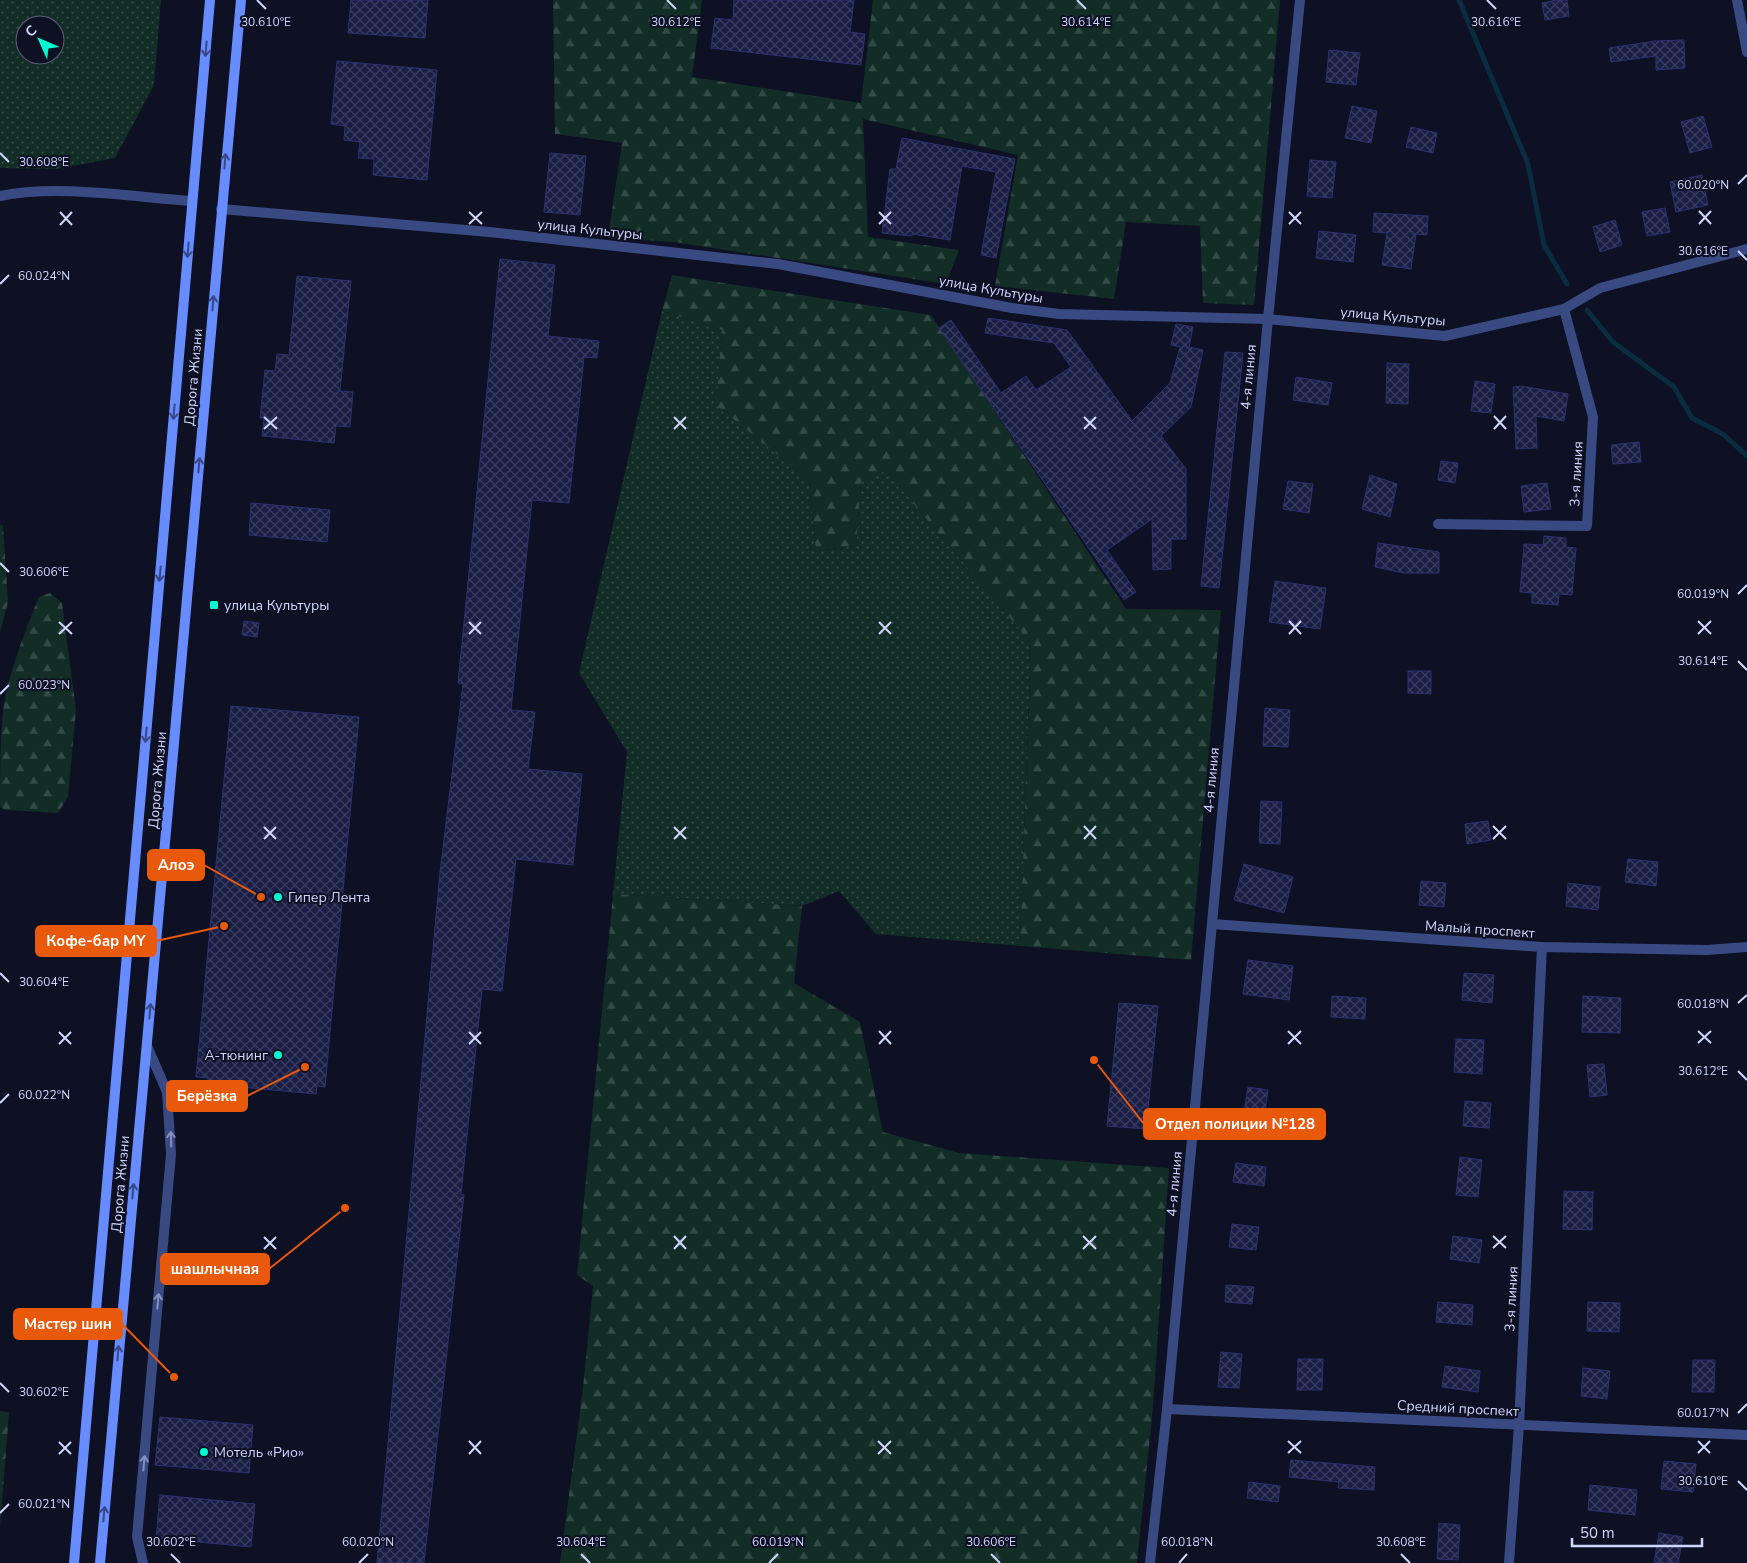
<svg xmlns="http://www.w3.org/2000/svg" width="1747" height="1563" viewBox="0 0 1747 1563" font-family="'Nunito Sans',sans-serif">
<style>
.grass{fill:url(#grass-dots);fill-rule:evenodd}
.forest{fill:url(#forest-firs)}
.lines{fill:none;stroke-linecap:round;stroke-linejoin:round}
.stream{stroke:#092c41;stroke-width:5}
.building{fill:url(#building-cross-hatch);stroke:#2c3171}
.street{stroke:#394a83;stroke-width:10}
.secondary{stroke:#678cff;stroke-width:10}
.oneway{stroke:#364886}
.oneway2{stroke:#8490c1}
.ticks{fill:none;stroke:#d0d7ff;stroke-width:2}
.poi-dot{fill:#00fbd1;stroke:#0e1023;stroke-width:2}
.labels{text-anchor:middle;stroke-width:4;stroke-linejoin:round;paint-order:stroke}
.street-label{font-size:14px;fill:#d0d7ff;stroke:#0e1023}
.poi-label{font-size:14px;fill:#d0d7ff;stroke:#0e1023;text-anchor:start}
.ticks-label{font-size:12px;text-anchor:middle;fill:#d0d7ff;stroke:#0e1023;stroke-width:4;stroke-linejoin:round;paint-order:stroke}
.leader{fill:none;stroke:#e8590c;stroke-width:2}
.callout-dot{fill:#e8590c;stroke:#0e1023;stroke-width:2}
.callout{fill:#e8590c;stroke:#e8590c;stroke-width:2}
.callout-label{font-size:15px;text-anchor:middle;font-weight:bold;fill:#fff}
</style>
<defs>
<pattern id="grass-dots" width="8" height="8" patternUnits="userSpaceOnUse" patternTransform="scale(1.25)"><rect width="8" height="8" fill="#112d25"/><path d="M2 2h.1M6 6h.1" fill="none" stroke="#334b46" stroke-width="1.8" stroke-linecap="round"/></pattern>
<pattern id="forest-firs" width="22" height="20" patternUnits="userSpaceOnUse" patternTransform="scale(1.25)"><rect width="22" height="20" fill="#112d25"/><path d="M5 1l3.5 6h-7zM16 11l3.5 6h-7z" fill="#334b46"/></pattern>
<pattern id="building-cross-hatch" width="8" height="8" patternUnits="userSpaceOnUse" patternTransform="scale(1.25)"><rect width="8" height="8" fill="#1a1d44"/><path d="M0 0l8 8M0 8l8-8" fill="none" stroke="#3a3d60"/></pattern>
</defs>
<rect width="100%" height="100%" fill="#0e1023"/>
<g class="grass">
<path d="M0,0H161L154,85L115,158L57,169L0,168ZM25,25H55V55H25Z"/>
<path d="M662,311L722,330L717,405L809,480L816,551L856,546L861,482L886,470L1031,643L1020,946L876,934L839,891L802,906L613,894L627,752L579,673Z"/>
</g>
<g class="forest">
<path d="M553,0H702L692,77L861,103L873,0H1280L1254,305L1203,303L1200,226L1126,222L1114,299L995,286L1018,155L863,119L868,237L959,250L946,284L674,242L608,238L622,143L555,134Z"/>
<path d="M672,275L931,315L1126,609L1221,610L1191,960L1020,946L1031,643L886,471L861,482L856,546L816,551L809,480L716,405L722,330L662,311Z"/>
<path d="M0,524L3,526L8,602L0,633Z"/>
<path d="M50,593L62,603L76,710L68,797L58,813L6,810L0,807C0,773 0,737 4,703C10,670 26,628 39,597Z"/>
<path d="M613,894L802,906L794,983L860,1022L883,1132L959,1153L1169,1168L1153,1407L1137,1563H560L583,1388L593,1286L577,1275Z"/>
<path d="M0,1411L9,1412L0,1528Z"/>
</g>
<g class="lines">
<g class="stream">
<path d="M1459,0L1528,164L1544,245L1567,284"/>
<path d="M1587,310L1613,342L1674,387L1692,418L1723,434L1747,456"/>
</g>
</g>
<g class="building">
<path d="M351,0H428L425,38L348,33Z"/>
<path d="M734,0H854L850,32L865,34L861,65L711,48L715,18L733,20Z"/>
<path d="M1557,0H1567L1569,16L1545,20L1542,3Z"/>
<path d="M1684,40L1685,68L1656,70V56L1611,62L1609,48L1655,41Z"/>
<path d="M1329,50L1360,53L1356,85L1326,82Z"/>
<path d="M337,61L437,70L427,180L373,175L374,159L358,158L360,142L344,140L345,126L331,124Z"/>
<path d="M1352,106L1377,111L1371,143L1345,138Z"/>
<path d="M1703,116L1712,147L1690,153L1681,122Z"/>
<path d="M1411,127L1437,133L1433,153L1406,147Z"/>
<path d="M902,138L1015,159L996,258L981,255L996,172L962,166L950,240L913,234L912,236L882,233L890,169H896Z"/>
<path d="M550,153L586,156L580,215L544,212Z"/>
<path d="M1310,160L1336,162L1332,198L1307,196Z"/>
<path d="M1702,175L1708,205L1676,212L1670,182Z"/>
<path d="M1665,208L1670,232L1647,236L1642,212Z"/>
<path d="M1374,213L1428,216L1427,235L1416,234L1411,269L1382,265L1387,233L1373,232Z"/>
<path d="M1615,220L1622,245L1600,252L1593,227Z"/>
<path d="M1319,231L1356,235L1353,262L1316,258Z"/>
<path d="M500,259L555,265L548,336L599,341L597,358L584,357L569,503L532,500L511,710L535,712L528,769L582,774L573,865L516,859L502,991L482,989L461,1194L464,1195L424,1563H377L440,872L463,684L458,683Z"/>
<path d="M297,276L351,281L340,391L353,392L350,427L336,426L334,443L262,436L264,418H260L265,370L275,371L277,354L289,355Z"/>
<path d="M988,318L1067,330L1132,421L1170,383L1180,347L1171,345L1176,324L1193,327L1189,347L1203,350L1191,407L1161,436L1186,469V539H1171V569L1153,570L1152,519L1107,550L1136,592L1124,600L939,328L951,320L1001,393L1026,376L1036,390L1071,367L1054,343L985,333Z"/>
<path d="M1225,352L1243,353L1219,588L1201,586Z"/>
<path d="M1387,363L1409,364L1408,404L1386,403Z"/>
<path d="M1296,377L1332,383L1328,405L1293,400Z"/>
<path d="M1475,381L1495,384L1491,413L1471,411Z"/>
<path d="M1521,386L1568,394L1564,421L1536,416L1537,448L1516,449L1513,387Z"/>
<path d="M1639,442L1641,462L1613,464L1611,445Z"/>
<path d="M1441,461L1458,463L1455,483L1438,480Z"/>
<path d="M1370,475L1397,484L1390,517L1362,509Z"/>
<path d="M1288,481L1313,484L1309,513L1283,509Z"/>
<path d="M1547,483L1551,509L1524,512L1521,486Z"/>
<path d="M251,503L330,510L327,542L249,535Z"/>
<path d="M1544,536L1566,538V547L1576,548L1572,595L1559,594L1558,605L1532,603V593L1520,592L1524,544L1543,545Z"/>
<path d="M1378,543L1439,552V573H1404L1375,567Z"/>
<path d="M1275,581L1326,588L1320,629L1269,622Z"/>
<path d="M244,621L259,623L257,637L242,635Z"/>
<path d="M1408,671H1431V694L1408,693Z"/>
<path d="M231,706L359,717L325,1087L317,1086L316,1094L208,1084V1078L196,1077Z"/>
<path d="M1265,708L1290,710L1288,747L1263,746Z"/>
<path d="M1261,801L1282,802L1280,844L1259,843Z"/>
<path d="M1488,821L1491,840L1467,844L1465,824Z"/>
<path d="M1628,859L1658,862L1656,886L1625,882Z"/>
<path d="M1244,864L1293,877L1284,913L1234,900Z"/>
<path d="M1421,881L1446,883L1444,907L1419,905Z"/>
<path d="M1568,883L1600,887L1598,910L1566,906Z"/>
<path d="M1248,960L1293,966L1289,1000L1243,994Z"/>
<path d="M1464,973L1494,975L1492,1003L1462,1000Z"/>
<path d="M1332,996L1366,998L1365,1019L1331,1017Z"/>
<path d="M1583,996L1621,998L1620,1033L1582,1032Z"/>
<path d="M1119,1003L1158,1006L1146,1129L1107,1126Z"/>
<path d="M1456,1039L1484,1040L1482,1074L1454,1072Z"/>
<path d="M1604,1064L1607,1095L1590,1097L1587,1065Z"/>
<path d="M1248,1087L1268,1090L1264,1120L1243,1117Z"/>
<path d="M1465,1101L1491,1103L1489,1128L1463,1126Z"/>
<path d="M1460,1157L1482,1160L1478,1197L1456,1195Z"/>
<path d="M1236,1163L1266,1167L1264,1186L1233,1182Z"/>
<path d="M1564,1191L1593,1192L1592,1230L1563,1229Z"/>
<path d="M1232,1224L1259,1227L1256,1250L1229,1247Z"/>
<path d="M1453,1236L1482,1240L1479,1263L1450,1259Z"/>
<path d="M1226,1285L1254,1287L1252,1304L1225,1302Z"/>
<path d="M1438,1302L1473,1305L1472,1325L1436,1322Z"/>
<path d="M1588,1302L1620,1303L1619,1332L1587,1331Z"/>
<path d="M1221,1352L1242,1354L1239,1388L1218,1387Z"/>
<path d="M1298,1359H1323L1322,1390H1297Z"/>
<path d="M1693,1360H1715L1714,1392H1692Z"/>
<path d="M1445,1366L1480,1371L1478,1392L1442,1387Z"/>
<path d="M1583,1368L1610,1371L1607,1399L1581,1396Z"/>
<path d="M160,1417L253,1425L249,1473L155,1465Z"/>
<path d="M1291,1460L1375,1467L1374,1490L1338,1488L1339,1482L1289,1477Z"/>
<path d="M1664,1461L1696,1464L1693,1492L1661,1489Z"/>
<path d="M1249,1482L1280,1486L1278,1502L1247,1498Z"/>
<path d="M1590,1485L1637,1490L1635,1515L1588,1510Z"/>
<path d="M160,1495L255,1504L251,1547L156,1538Z"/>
<path d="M1439,1523L1460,1525L1458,1560L1437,1559Z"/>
<path d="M1659,1533L1683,1537L1678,1563H1654Z"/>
</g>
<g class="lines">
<g class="street">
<path d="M1737,0L1747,52"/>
<path d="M0,196C57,184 132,197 192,201"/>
<path d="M221,209L489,232L778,264L1012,308L1059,314L1268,319L1445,336L1564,309L1600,288L1747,249"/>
<path d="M1438,524L1587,526L1593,417L1564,309"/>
<path d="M1212,924L1542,947L1707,950L1747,947"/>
<path d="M1167,1409L1747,1435"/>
<path d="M143,1563L137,1537L171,1154L167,1092L147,1046"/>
<path d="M1150,1563L1167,1409L1268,319L1300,0"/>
<path d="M1509,1563L1519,1425L1542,947"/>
</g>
<g class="secondary">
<path d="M74,1563L210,0"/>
<path d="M100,1563L241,0"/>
</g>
</g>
<defs><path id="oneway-shaft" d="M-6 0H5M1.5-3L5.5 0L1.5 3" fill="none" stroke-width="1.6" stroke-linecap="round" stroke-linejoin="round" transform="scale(1.25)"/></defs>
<g class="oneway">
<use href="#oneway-shaft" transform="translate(206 49) rotate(95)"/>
<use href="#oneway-shaft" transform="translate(225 161) rotate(-85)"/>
<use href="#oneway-shaft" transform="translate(188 250) rotate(95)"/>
<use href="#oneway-shaft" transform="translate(213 303) rotate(-85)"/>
<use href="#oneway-shaft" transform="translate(174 412) rotate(95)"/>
<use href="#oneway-shaft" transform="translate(199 465) rotate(-85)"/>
<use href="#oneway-shaft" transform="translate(160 574) rotate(95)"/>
<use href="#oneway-shaft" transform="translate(146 735) rotate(95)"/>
<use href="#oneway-shaft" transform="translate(150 1011) rotate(-85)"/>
<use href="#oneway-shaft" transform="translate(133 1191) rotate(-85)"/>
<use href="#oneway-shaft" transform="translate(118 1353) rotate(-85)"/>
<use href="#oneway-shaft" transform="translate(104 1514) rotate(-85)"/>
</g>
<g class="oneway2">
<use href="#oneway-shaft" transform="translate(171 1139) rotate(-92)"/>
<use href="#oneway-shaft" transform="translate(158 1301) rotate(-85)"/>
<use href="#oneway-shaft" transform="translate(144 1463) rotate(-85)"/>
</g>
<path class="ticks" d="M257,0L266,9M667,0L676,9M1077,0L1086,9M1487,0L1496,9M0,153L9,162M1738,184L1747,175M1699,211L1711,224M60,212L72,225M469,212L482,224M879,212L891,224M1289,212L1301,224M469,224L482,212M879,224L891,212M1289,224L1301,212M1699,224L1711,211M60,225L72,212M1738,251L1747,260M0,284L9,275M1494,416L1506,429M264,417L277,429M674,417L686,429M1084,417L1096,429M264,429L277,417M674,429L686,417M1084,429L1096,417M1494,429L1506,416M0,563L9,572M1738,594L1747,585M1289,621L1301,634M1698,621L1711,634M59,622L72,634M469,622L481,634M879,622L891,634M59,634L72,622M469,634L481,622M879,634L891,622M1289,634L1301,621M1698,634L1711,621M1738,661L1747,670M0,694L9,685M1084,826L1096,839M1493,826L1506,839M264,827L276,839M674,827L686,839M264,839L276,827M674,839L686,827M1084,839L1096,826M1493,839L1506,826M0,973L9,982M1738,1003L1747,995M879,1031L891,1044M1288,1031L1301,1044M1698,1031L1711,1043M59,1032L71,1044M469,1032L481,1044M1698,1043L1711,1031M59,1044L71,1032M469,1044L481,1032M879,1044L891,1031M1288,1044L1301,1031M1738,1071L1747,1080M0,1103L9,1094M674,1236L686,1249M1083,1236L1096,1249M1493,1236L1506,1248M264,1237L276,1249M1493,1248L1506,1236M264,1249L276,1237M674,1249L686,1236M1083,1249L1096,1236M0,1383L9,1392M1738,1413L1747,1404M469,1441L481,1454M878,1441L891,1454M1288,1441L1301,1453M1698,1441L1710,1453M59,1442L71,1454M1288,1453L1301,1441M1698,1453L1710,1441M59,1454L71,1442M469,1454L481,1441M878,1454L891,1441M1738,1481L1747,1490M0,1513L9,1504M171,1554L180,1563M581,1554L590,1563M991,1554L1000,1563M1401,1554L1410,1563M359,1563L368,1554M769,1563L778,1554M1179,1563L1187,1554"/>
<g class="poi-dot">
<rect x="209" y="600" width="10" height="10" rx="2.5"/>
<circle cx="278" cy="897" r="5"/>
<circle cx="278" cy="1055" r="5"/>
<circle cx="204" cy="1452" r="5"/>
</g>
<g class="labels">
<g class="street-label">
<text transform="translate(590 229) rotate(6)" y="5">улица Культуры</text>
<text transform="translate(991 289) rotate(10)" y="5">улица Культуры</text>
<text transform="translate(1393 316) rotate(5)" y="5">улица Культуры</text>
<text transform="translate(193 377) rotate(-85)" y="5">Дорога Жизни</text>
<text transform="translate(1248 377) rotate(-85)" y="5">4-я линия</text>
<text transform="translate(1576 474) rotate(-87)" y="5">3-я линия</text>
<text transform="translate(157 780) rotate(-85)" y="5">Дорога Жизни</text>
<text transform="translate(1211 780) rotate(-85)" y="5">4-я линия</text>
<text transform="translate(1480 929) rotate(4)" y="5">Малый проспект</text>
<text transform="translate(120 1184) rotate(-85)" y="5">Дорога Жизни</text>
<text transform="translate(1174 1184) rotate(-85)" y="5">4-я линия</text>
<text transform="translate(1511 1299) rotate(-87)" y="5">3-я линия</text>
<text transform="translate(1458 1408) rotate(3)" y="5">Средний проспект</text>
</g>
<g class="poi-label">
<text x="224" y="610">улица Культуры</text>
<text x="288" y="902">Гипер Лента</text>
<text x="268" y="1060" text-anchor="end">А-тюнинг</text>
<text x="214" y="1457">Мотель «Рио»</text>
</g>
</g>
<g class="ticks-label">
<text x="676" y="26">30.612°E</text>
<text x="1496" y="26">30.616°E</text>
<text x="266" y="26">30.610°E</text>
<text x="1086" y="26">30.614°E</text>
<text x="44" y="166">30.608°E</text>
<text x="1703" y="189">60.020°N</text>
<text x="1703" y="255">30.616°E</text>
<text x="44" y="280">60.024°N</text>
<text x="44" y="576">30.606°E</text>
<text x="1703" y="598">60.019°N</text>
<text x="1703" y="665">30.614°E</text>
<text x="44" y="689">60.023°N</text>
<text x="44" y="986">30.604°E</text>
<text x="1703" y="1008">60.018°N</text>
<text x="1703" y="1075">30.612°E</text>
<text x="44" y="1099">60.022°N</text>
<text x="44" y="1396">30.602°E</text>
<text x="1703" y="1417">60.017°N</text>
<text x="1703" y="1485">30.610°E</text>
<text x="44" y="1508">60.021°N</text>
<text x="171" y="1546">30.602°E</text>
<text x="368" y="1546">60.020°N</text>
<text x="581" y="1546">30.604°E</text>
<text x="778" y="1546">60.019°N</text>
<text x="991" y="1546">30.606°E</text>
<text x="1187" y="1546">60.018°N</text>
<text x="1401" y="1546">30.608°E</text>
</g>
<path class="leader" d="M261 897L204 865M224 926L156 941M305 1067L247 1096M1094 1060L1144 1124M345 1208L269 1269M174 1377L122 1324"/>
<g class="callout-dot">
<circle cx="261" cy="897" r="5"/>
<circle cx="224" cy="926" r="5"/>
<circle cx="305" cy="1067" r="5"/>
<circle cx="1094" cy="1060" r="5"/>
<circle cx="345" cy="1208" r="5"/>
<circle cx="174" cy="1377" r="5"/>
</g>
<g class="callout">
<rect x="148" y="850" width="56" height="30" rx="5"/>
<rect x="36" y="926" width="120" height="30" rx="5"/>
<rect x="167" y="1081" width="80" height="30" rx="5"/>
<rect x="1144" y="1109" width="181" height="30" rx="5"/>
<rect x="161" y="1254" width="108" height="30" rx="5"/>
<rect x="14" y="1309" width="108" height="30" rx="5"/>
</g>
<g class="callout-label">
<text x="176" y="870">Алоэ</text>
<text x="96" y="946">Кофе-бар MY</text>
<text x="207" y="1101">Берёзка</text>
<text x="1235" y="1129">Отдел полиции №128</text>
<text x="215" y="1274">шашлычная</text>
<text x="68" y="1329">Мастер шин</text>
</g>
<g transform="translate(40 40) rotate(315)"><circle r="24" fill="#0e1023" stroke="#5c607b"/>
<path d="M0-4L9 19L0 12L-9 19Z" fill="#00fbd1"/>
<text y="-8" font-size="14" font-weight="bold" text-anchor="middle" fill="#d0d7ff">С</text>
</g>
<path d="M1572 1538v8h130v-8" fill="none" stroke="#d0d7ff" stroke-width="2.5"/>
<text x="1580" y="1538" font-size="15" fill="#d0d7ff" stroke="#0e1023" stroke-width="4" paint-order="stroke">50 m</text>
</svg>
